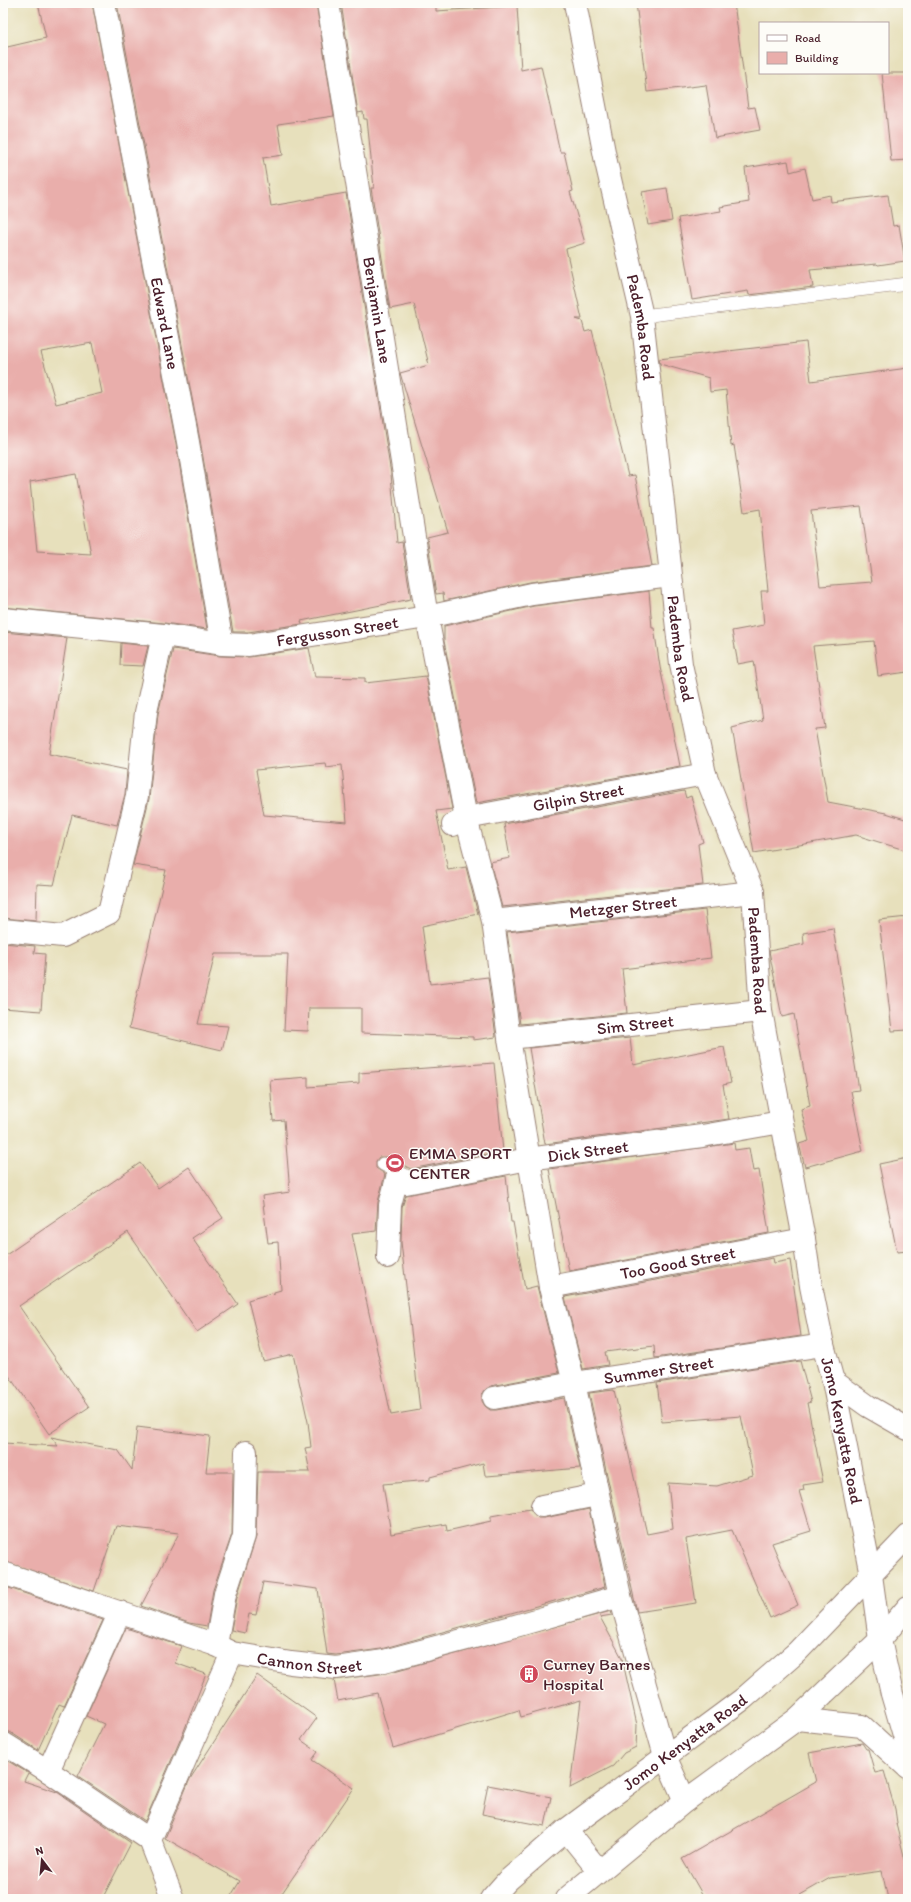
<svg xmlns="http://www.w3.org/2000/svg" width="911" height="1902" viewBox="0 0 911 1902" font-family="Itim,sans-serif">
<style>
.building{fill:#e9aeab;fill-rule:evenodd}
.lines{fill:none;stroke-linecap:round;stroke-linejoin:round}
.lane-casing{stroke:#988074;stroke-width:14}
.street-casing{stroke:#988074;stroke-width:24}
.secondary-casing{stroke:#988074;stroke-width:24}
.lane{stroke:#fff;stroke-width:13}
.street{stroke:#fff;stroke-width:22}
.secondary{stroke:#fff;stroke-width:22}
.labels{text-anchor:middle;stroke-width:3;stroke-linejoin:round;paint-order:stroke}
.street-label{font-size:17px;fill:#4a1f2b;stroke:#fdfcf7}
.poi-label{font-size:17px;fill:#4a1f2b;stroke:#fdfcf7;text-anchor:start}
</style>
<rect width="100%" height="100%" fill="#fdfcf7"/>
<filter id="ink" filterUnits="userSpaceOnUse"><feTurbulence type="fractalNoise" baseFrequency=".025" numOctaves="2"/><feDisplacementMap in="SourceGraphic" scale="8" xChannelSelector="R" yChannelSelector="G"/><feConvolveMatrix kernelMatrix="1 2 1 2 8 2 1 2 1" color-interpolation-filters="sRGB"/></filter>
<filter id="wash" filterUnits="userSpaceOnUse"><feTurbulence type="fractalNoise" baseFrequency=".012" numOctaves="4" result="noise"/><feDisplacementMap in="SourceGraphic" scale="16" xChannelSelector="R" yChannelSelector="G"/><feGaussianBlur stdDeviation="0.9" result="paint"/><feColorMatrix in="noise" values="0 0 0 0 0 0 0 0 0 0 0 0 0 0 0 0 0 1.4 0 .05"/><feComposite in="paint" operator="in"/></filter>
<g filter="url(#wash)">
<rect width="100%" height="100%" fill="#e7e0bc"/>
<g id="blocks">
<g class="building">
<path d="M38,3H92L176,444L207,629L164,623L3,607V48L46,38ZM92,343L102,393L56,404L41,352ZM76,474L91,554L37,551L30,482Z"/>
<path d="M117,3H316L334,116L278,124L283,155L263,158L271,206L346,193L391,474L397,543L402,542L411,599L301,621L302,624L248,632H233L200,440Z"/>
<path d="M341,3H436V11L517,6L521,70L541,66L560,152H564L573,191L570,192L585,243L566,249L582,319H576L582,321L585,332L592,330L628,476L635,475L652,566L530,582L444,601L443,593L436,594L427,537L448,532L400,373L429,365L414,304L390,309L371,188H374L367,119H364L363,112L358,113Z"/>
<path d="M636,3H734L748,108L755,107L760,130L715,138L706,85L647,92Z"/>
<path d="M882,73H908V160L891,161Z"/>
<path d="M788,161L790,172L805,168L812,199L830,195L831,202L888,195L893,226L899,225L905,261L878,265L877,264L810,270L813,287L749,295L748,291L692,300L678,218L721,211L720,207L749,202L745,168Z"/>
<path d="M667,188L672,221L648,225L642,192Z"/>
<path d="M806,342L811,381L908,368V672L878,676L874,641L813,646L825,728L815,729L828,802L886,813L908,820V851L856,835L754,853L732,728L763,720L754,661L738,664L732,631L764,625L761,591H768L760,509L744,512L734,445L731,446L726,390L710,392L709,378L660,364L659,359ZM861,506L872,582L820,586L811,511Z"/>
<path d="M649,591L652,628H654L660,667L680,766L476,803L444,641V626L534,606Z"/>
<path d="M3,632L67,638L49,754L127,770L125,794L117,825L72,815L54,885L37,884L36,921L3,918Z"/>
<path d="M121,643L148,646L143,666L120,665Z"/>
<path d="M309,648L315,677H317L365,678V683L426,676L452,809L436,811L448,870L466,867L478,914L422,926L430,984L488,977L496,1037L473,1040V1037L361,1033V1008H309L308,1031L284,1030L288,954H215L198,1024L228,1026L222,1050L129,1028L166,870L133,865L149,799L158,714L173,649L220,656L249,657ZM325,763L326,767L342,765L347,822L264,815L256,770Z"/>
<path d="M684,791L686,798L691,796L703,842L698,844L703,885L502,907L490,862L510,858L504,824Z"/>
<path d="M705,910L711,958L622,969L627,1013L520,1024L507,932Z"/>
<path d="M908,917V1030L892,1031L879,920Z"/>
<path d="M833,928L859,1090L851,1091L863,1151L805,1167L799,1144L809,1141L801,1109L810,1106L794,1014L782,1017L769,951L804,944L803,933Z"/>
<path d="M3,943L35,946L34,953L45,954L41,1011L3,1008Z"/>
<path d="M630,1038L633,1065L724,1047L731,1083L723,1085L729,1119L545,1144L529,1048Z"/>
<path d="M494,1063L503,1151L411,1169L387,1157H379L376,1161V1168L385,1174L378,1202L376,1231L352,1234L391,1415L420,1410L401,1242L402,1207L406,1195L506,1176L511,1222H513L525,1289L537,1286L559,1373L491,1386L486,1389L482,1394V1401L485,1406L490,1410H496L564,1398L580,1468L487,1476L485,1475L483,1463L430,1477V1480L383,1484L391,1534L446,1524L447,1531L491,1521V1516L530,1509L538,1518H544L589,1509L605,1587L381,1649L336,1655L327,1654L318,1589L263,1582L256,1615L249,1614L245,1633L231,1630L237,1597L256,1537L258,1472H310L305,1448L311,1447L308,1422L293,1354L263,1361L248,1300L272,1293L274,1295V1292L281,1290L278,1242L268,1243L262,1196L290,1192L284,1120L273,1121L270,1080L308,1077V1087L359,1083V1073Z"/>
<path d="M734,1143L735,1150L749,1148L753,1171L759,1170L769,1233L569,1271L549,1169Z"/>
<path d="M908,1158V1251L897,1252L879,1164Z"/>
<path d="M140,1163L158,1188L189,1167L223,1218L192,1238L238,1304L197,1332L128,1232L19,1306L89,1407L49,1434L3,1367V1257Z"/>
<path d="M773,1258L774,1263L790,1260L801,1336L655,1358L654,1346L605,1352L608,1365L583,1369L565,1297Z"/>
<path d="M800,1361L811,1402L807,1403L823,1482L803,1485L804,1490L799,1491L811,1531L772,1543L798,1605L770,1618L732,1530L686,1539L696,1603L637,1612L589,1393L614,1390L647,1534L673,1529L668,1483L717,1486L753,1475L741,1416L662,1422L657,1383Z"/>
<path d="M137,1427L210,1436L206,1472H233L232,1534L213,1590L207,1626L189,1623L141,1606L179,1533L116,1526L94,1591L3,1561V1443L58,1446L51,1437L118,1450L132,1470Z"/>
<path d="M3,1586L103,1620L64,1706L59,1704L38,1750L10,1732L3,1731Z"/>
<path d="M611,1611L612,1615L600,1617L622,1658L637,1725L636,1747L624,1753L613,1766L570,1788L581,1700L521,1717L519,1710L393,1748L377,1693L338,1701L334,1680L387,1673Z"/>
<path d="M126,1628L181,1646L175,1663L206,1674L184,1731L145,1821L78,1776L104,1724L86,1716Z"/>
<path d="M257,1675L317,1718L301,1740L318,1752L312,1760L354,1788L278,1899H229L240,1881L165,1838L190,1779Z"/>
<path d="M862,1743L866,1749H868L875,1773L884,1771L895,1809L897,1823L896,1824L908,1872V1899H888L882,1871L830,1878L793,1899H705L682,1859L816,1782L809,1753Z"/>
<path d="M3,1758L28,1773L24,1781L57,1792L131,1843L102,1899H3Z"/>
<path d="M488,1785L551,1797L545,1826L482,1814Z"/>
</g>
</g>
</g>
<g filter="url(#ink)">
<use href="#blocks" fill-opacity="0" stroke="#988074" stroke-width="1"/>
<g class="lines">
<g class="lane-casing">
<g id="lane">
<path d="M642,316L908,284"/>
<path d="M383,1164L408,1177"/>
</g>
</g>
<g class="street-casing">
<g id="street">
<path id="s1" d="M104,3L188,442L222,644"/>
<path id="s2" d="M328,3L427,617L466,818L493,921L509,1038L550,1287L574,1383L620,1596L665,1756L685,1801"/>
<path id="s3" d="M3,619L163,635L222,644L249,645L427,617L532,594L670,576"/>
<path id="s4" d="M453,825L466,818L705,774"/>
<path id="s5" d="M493,921L753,892"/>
<path d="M3,930L63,936L109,913L137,796L146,712L163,635"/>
<path id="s6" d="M509,1038L761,1011"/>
<path id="s7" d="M388,1257L390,1205L397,1178L406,1183L528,1159L702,1136L781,1122"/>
<path id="s8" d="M550,1287L804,1239"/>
<path id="s9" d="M494,1398L574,1383L823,1345"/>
<path d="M542,1506L597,1495"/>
<path id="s10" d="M3,1573L216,1645L232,1653L291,1663L336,1668L384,1661L519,1625L620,1596"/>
<path d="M880,1640L892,1694L908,1749"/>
<path d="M216,1645L225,1594L244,1536L246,1452"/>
<path d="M3,1743L48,1771L120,1612"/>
<path d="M48,1771L150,1840"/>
<path d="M173,1899L150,1840L232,1653"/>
</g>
</g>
<g class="secondary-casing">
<g id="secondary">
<path id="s11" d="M575,3L606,162L642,316L681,664L705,774L753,892L761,1011L804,1239L811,1286L823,1345L833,1381L871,1575L880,1640"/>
<path d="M833,1381L868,1406L908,1429"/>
<path d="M797,1719L862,1726L908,1768"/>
<path d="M566,1830L599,1871"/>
<path id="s12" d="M491,1899L507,1881L566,1830L743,1699L797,1652L908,1536"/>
<path d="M566,1899L685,1801L797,1719L880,1640L908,1607"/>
</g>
</g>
<use href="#lane" class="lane"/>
<use href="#street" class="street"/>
<use href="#secondary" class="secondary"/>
</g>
</g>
<defs>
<g id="stadium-disc" transform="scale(1)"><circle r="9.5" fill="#d1495b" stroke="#fdfcf7"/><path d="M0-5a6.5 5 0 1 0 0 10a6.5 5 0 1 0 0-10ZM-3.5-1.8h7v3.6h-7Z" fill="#fff"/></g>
<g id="building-disc" transform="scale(1)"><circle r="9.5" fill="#d1495b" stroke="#fdfcf7"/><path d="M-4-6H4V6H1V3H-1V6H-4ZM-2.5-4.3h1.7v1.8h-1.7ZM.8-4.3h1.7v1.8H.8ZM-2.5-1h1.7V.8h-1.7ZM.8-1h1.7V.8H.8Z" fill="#fff"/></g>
</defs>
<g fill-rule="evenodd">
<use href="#stadium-disc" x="395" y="1163"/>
<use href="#building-disc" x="529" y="1674"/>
</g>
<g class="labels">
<g class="street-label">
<text dy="6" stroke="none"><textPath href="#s2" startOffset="311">Benjamin Lane</textPath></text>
<text dy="6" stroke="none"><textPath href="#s1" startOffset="326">Edward Lane</textPath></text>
<text dy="6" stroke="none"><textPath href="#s11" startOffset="331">Pademba Road</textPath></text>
<text dy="6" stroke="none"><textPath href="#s3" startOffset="337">Fergusson Street</textPath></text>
<text dy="6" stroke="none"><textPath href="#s11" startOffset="655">Pademba Road</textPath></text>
<text dy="6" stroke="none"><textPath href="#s4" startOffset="129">Gilpin Street</textPath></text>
<text dy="6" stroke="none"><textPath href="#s5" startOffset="131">Metzger Street</textPath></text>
<text dy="6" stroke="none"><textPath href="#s11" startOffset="979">Pademba Road</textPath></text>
<text dy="6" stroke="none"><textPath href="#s6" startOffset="127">Sim Street</textPath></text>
<text dy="6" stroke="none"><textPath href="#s7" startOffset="275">Dick Street</textPath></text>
<text dy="6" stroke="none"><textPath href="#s8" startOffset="130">Too Good Street</textPath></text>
<text dy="6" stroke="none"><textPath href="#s9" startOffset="167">Summer Street</textPath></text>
<text dy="6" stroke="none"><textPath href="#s11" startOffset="1457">Jomo Kenyatta Road</textPath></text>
<text dy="6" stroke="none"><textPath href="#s10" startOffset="321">Cannon Street</textPath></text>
<text dy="6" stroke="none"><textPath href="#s12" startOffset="250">Jomo Kenyatta Road</textPath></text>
</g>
<g class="poi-label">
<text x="409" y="1159">EMMA SPORT<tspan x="409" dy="20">CENTER</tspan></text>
<text x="543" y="1670">Curney Barnes<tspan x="543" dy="20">Hospital</tspan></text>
</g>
</g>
<rect width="911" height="1902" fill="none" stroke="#fdfcf7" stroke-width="16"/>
<rect x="759" y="22" width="130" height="52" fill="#fdfcf7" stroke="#b5a4a5"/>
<rect x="767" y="35" width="20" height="6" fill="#ffffff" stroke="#b5a4a5"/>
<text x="795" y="42" font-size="12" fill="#4a1f2b">Road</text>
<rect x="767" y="52" width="20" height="12" fill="#e9aeab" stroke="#b5a4a5"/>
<text x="795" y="62" font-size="12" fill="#4a1f2b">Building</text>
<g transform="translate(42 1860) rotate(344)" stroke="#fdfcf7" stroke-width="3" paint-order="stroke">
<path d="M0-3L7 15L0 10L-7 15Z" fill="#4a1f2b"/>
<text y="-6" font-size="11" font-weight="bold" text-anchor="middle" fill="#4a1f2b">N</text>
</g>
</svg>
